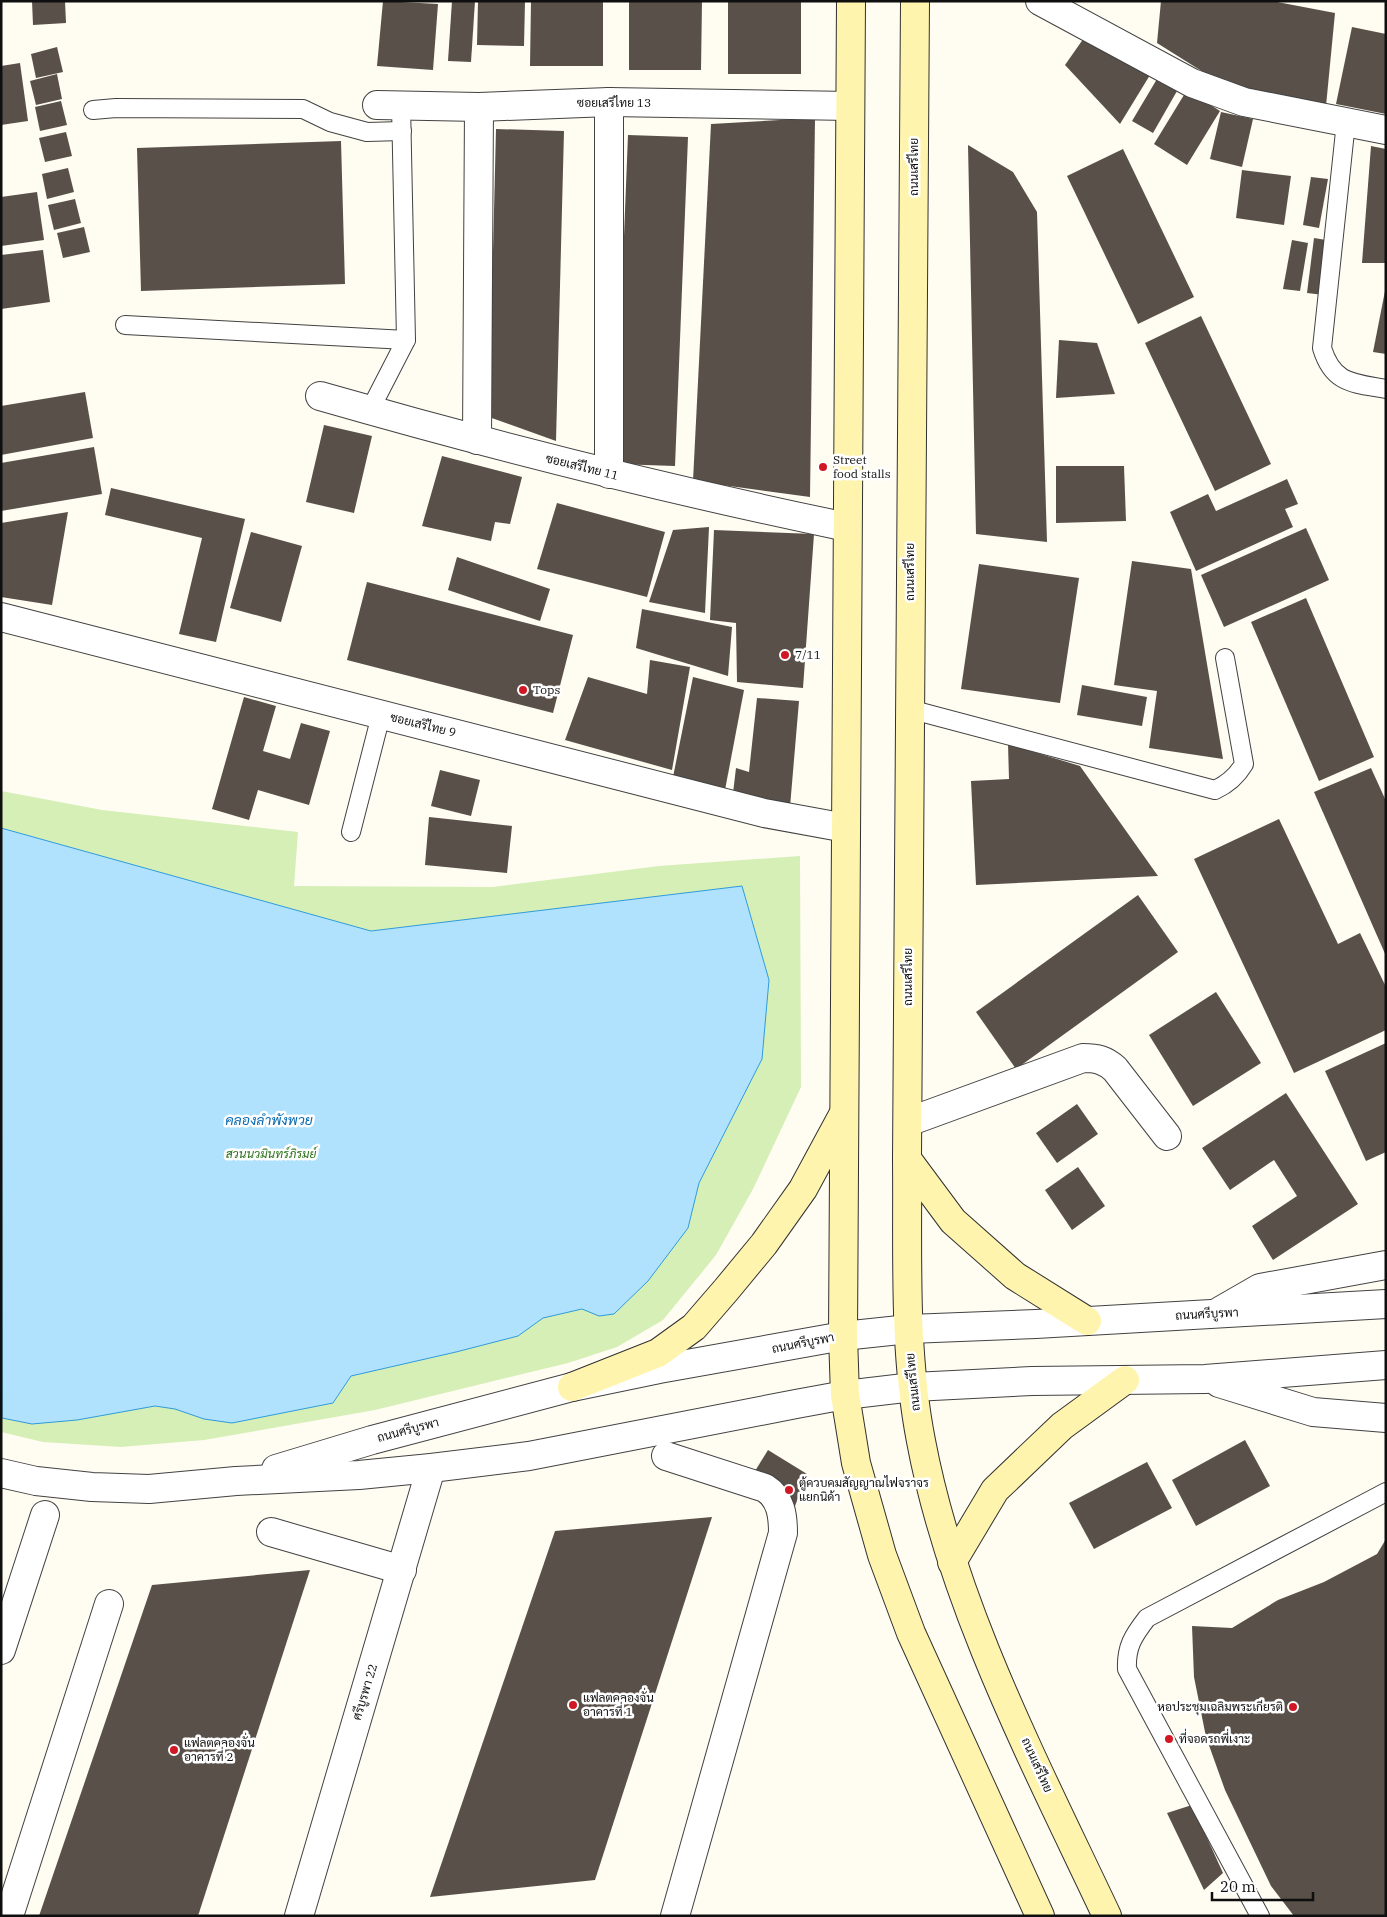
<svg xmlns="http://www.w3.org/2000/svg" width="1387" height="1917" viewBox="0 0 1387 1917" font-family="'IBM Plex Serif',Sarabun,serif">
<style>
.green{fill:#d5efb6}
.water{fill:#b0e2fd;stroke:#2f9bdc}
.building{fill:#59504a}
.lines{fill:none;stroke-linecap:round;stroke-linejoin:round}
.service-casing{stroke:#424242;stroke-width:20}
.minor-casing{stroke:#424242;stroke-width:30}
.tertiary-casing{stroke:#424242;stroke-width:30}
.secondary-casing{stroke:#313131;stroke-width:30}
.service{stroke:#fff;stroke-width:18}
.minor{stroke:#fff;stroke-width:28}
.tertiary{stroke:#fff;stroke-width:28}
.secondary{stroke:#fff4ad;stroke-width:28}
.poi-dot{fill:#d01723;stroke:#fff;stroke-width:2}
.labels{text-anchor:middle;stroke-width:5;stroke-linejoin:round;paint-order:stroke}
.street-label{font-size:12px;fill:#0f0f0f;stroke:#fff}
.poi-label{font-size:12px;fill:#0f0f0f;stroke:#fff;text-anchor:start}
.park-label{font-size:12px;font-style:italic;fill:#2b7017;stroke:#fff}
.water-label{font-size:14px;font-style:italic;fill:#096bb1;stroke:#fff}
</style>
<rect width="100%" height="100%" fill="#fffcf2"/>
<path class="green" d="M1,791L102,810L298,832L294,886L493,887L659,866L800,856L801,1087L753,1189L716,1255L663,1320L617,1347L568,1363L375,1410L204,1440L121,1447L43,1442L1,1432Z"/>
<path class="water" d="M1,828L371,931L742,886L769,980L762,1059L699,1183L688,1228L648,1281L614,1314L599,1316L582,1309L543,1318L518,1336L456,1352L351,1376L333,1403L232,1423L204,1419L175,1409L155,1406L77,1420L32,1424L2,1418Z"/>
<g class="building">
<path d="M32,1H65L66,23L33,25Z"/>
<path d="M383,1L438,4L433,70L377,66Z"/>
<path d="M452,1H475L471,62L448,61Z"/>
<path d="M478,1H525L524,46L477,45Z"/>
<path d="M531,1H603V66H530Z"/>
<path d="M629,1H702L701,70H629Z"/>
<rect x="728" y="1" width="73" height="73"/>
<path d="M1161,1H1272L1335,13L1326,106L1235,92L1157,43Z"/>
<path d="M1352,27L1386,34V114L1336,104Z"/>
<path d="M1086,35L1150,75L1120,124L1065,65Z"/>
<path d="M57,47L63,72L36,78L31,54Z"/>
<path d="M20,63L28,121L1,125V66Z"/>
<path d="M57,74L62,99L36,105L30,81Z"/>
<path d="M1157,79L1177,91L1153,133L1132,121Z"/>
<path d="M1187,90L1220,111L1187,165L1154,144Z"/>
<path d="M61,101L67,125L40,131L35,107Z"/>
<path d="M1221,112L1253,119L1242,167L1210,159Z"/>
<path d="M815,118L810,497L693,481L711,124Z"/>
<path d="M496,129L564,131L556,441L489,417Z"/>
<path d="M66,132L72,156L45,162L39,138Z"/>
<path d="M628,135L688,137L675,466L615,464Z"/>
<path d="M341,141L345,284L141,291L137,148Z"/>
<path d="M968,145L1013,172L1037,212L1047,542L976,534Z"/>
<path d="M1371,146L1386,149V263H1362Z"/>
<path d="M1123,149L1194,297L1138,324L1067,176Z"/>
<path d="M68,168L74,192L47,199L42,174Z"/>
<path d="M1242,170L1291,176L1284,225L1236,218Z"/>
<path d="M1311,177L1328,179L1319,228L1303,225Z"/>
<path d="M37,192L44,240L1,246V197Z"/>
<path d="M75,199L81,223L54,230L48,205Z"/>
<path d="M84,227L90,252L63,258L57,233Z"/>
<path d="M1314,238L1332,241L1324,295L1307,293Z"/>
<path d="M1292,240L1308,243L1300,291L1283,289Z"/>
<path d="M43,250L50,302L1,309V255Z"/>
<path d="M1385,291H1386V354L1373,352Z"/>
<path d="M1201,316L1271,464L1215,491L1145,343Z"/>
<path d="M1059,340L1097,343L1115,394L1056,398Z"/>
<path d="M85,392L93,438L1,455V406Z"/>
<path d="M324,425L372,436L354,513L306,502Z"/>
<path d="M94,447L102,494L1,511V463Z"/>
<path d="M442,456L522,477L510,524L495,522L491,541L422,526Z"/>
<path d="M1056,466H1124L1126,521L1056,523Z"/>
<path d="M1287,479L1298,504L1285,509L1293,527L1196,571L1170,512L1208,494L1216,511Z"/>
<path d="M111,488L245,519L216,642L179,634L202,538L105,515Z"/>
<path d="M557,503L665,532L647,597L537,569Z"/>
<path d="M68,512L52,605L1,597V523Z"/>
<path d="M709,527L705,613L649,602L673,530Z"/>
<path d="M1306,528L1329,580L1224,627L1201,575Z"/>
<path d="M714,530L814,534L803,688L737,682L736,623L710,620Z"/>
<path d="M251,532L302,546L281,622L230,608Z"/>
<path d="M457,557L550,589L540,621L448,590Z"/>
<path d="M1132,561L1191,569L1223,759L1149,748L1157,691L1114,685Z"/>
<path d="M979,564L1079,578L1060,703L961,689Z"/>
<path d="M367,582L573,635L553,713L347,660Z"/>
<path d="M1306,598L1374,757L1319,781L1251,622Z"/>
<path d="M642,609L732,627L728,676L636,648Z"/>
<path d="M650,660L690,667L672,770L565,740L588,677L647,694Z"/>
<path d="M693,677L744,690L725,790L673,777Z"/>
<path d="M1082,685L1147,697L1142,726L1077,715Z"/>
<path d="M244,697L276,706L263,751L290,759L301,723L330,731L309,805L258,790L249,820L212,809Z"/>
<path d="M757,698L799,701L790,807L733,793L736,768L749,772Z"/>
<path d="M1008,744L1080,766L1158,876L976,885L971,781L1009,779Z"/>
<path d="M1371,768L1386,801V956L1314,792Z"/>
<path d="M440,770L480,780L471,816L431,806Z"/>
<path d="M429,817L512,826L507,873L425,865Z"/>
<path d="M1279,819L1338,944L1360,933L1386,987V1030L1294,1073L1194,859Z"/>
<path d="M1138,895L1178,952L1016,1069L976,1012Z"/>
<path d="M1216,992L1261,1063L1193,1106L1149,1035Z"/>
<path d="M1386,1043V1152L1366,1161L1325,1071Z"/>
<path d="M1286,1093L1358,1204L1273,1260L1252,1226L1297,1196L1274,1160L1230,1190L1202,1148Z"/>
<path d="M1077,1104L1098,1134L1057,1163L1036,1133Z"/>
<path d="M1078,1167L1105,1206L1072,1230L1045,1190Z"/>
<path d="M1245,1440L1270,1486L1196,1526L1172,1480Z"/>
<path d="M768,1450L807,1474L795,1506L755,1471Z"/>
<path d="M1147,1462L1172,1508L1094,1549L1069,1503Z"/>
<path d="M712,1517L595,1880L430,1897L555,1531Z"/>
<path d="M1386,1539V1916H1294L1271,1886L1225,1790L1206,1737L1194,1677L1192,1626L1232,1628L1278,1600L1324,1582L1377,1554Z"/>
<path d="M310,1570L198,1916H39L152,1585Z"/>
<path d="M1192,1805L1223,1873L1204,1890L1167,1813Z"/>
</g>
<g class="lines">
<g class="service-casing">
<g id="service">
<path d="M93,110L116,108L303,109L330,122L367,132L402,131"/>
<path d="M1346,122L1322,348C1333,384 1353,383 1386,389"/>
<path d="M125,325L406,340"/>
<path d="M370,410L406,340L401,105"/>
<path d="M909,709L1215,790C1228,784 1237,776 1244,764L1225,658"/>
<path d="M351,832L381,715"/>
<path d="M1260,1916L1127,1669C1126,1647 1133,1636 1147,1618L1386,1492"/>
</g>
</g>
<g class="minor-casing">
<g id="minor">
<path d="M1040,1L1192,83L1244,102L1386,130"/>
<path d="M609,102V474"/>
<path d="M377,105L479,107L609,102L850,106"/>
<path d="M320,396C494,446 669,490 847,527"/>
<path d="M477,440L479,107"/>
<path d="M1,617L764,813L846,828"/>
<path d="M908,1122L1083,1058C1097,1058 1105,1060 1115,1069L1167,1136"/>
<path d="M666,1456L765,1488C781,1498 783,1516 783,1533L675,1916"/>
<path d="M271,1532L402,1570"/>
<path d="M1,1650L45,1515"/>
<path d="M9,1916L109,1604"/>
<path d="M299,1916L431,1468"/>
</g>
</g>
<g class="tertiary-casing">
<g id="tertiary">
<path d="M1220,1311L1260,1288L1386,1265"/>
<path d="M1219,1383L1313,1412L1386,1418"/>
<path d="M276,1469L372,1440L572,1387L659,1369L843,1336L909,1329L1036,1324L1386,1304"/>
<path d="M1,1473L36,1481L92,1487L149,1489L236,1481L359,1475L431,1468L529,1456L796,1404L845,1395L913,1387L1032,1381L1205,1379L1386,1365"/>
</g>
</g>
<g class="secondary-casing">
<g id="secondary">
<path d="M851,1L843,1336L845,1395L856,1463L882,1555L911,1633L1040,1916"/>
<path d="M915,1L907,1159C908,1252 903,1349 921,1441C952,1606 1036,1765 1107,1916"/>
<path d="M907,1159L953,1221L1015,1276L1087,1321"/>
<path d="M572,1387L658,1353L694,1327L726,1290L764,1244L803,1189L843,1115"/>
<path d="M952,1562L995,1490L1062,1426L1125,1380"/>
</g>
</g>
<use href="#service" class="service"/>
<use href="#minor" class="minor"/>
<use href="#tertiary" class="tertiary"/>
<use href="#secondary" class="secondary"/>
</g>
<g class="poi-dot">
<circle cx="823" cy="467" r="5"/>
<circle cx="785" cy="655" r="5"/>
<circle cx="523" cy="690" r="5"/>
<circle cx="789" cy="1490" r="5"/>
<circle cx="573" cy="1705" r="5"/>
<circle cx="1293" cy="1707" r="5"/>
<circle cx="1169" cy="1739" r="5"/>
<circle cx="174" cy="1750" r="5"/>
</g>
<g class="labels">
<g class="street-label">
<text x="614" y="107">ซอยเสรีไทย 13</text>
<text transform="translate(914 167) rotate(-90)" y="4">ถนนเสรีไทย</text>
<text transform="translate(582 467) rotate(14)" y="4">ซอยเสรีไทย 11</text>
<text transform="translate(910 572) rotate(-90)" y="4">ถนนเสรีไทย</text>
<text transform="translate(423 725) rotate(14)" y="4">ซอยเสรีไทย 9</text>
<text transform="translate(908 977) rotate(-90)" y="4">ถนนเสรีไทย</text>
<text transform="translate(1207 1314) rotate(-3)" y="4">ถนนศรีบูรพา</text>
<text transform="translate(803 1343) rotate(-11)" y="4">ถนนศรีบูรพา</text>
<text transform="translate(913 1382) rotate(-96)" y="4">ถนนเสรีไทย</text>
<text transform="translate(408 1430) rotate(-15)" y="4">ถนนศรีบูรพา</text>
<text transform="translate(365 1692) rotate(-73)" y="4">ศรีบูรพา 22</text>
<text transform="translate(1037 1765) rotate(66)" y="4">ถนนเสรีไทย</text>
</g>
<g class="poi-label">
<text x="833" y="464">Street<tspan x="833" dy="14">food stalls</tspan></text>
<text x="795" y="659">7/11</text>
<text x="533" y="694">Tops</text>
<text x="799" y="1487">ตู้ควบคุมสัญญาณไฟจราจร<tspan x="799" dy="14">แยกนิด้า</tspan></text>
<text x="583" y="1702">แฟลตคลองจั่น<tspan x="583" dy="14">อาคารที่ 1</tspan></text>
<text x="1283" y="1711" text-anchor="end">หอประชุมเฉลิมพระเกียรติ</text>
<text x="1179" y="1743">ที่จอดรถพี่เงาะ</text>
<text x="184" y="1747">แฟลตคลองจั่น<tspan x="184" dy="14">อาคารที่ 2</tspan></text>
</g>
<g class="park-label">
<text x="271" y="1158">สวนนวมินทร์ภิรมย์</text>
</g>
<g class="water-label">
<text x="269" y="1125">คลองลำพังพวย</text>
</g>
</g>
<rect width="1387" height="1917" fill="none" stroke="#0f0f0f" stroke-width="5"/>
<path d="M1212 1892v8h101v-8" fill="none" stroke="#0f0f0f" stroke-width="2.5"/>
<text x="1220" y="1892" font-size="15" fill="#0f0f0f" stroke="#ffffff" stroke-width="4" paint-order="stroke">20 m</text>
</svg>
